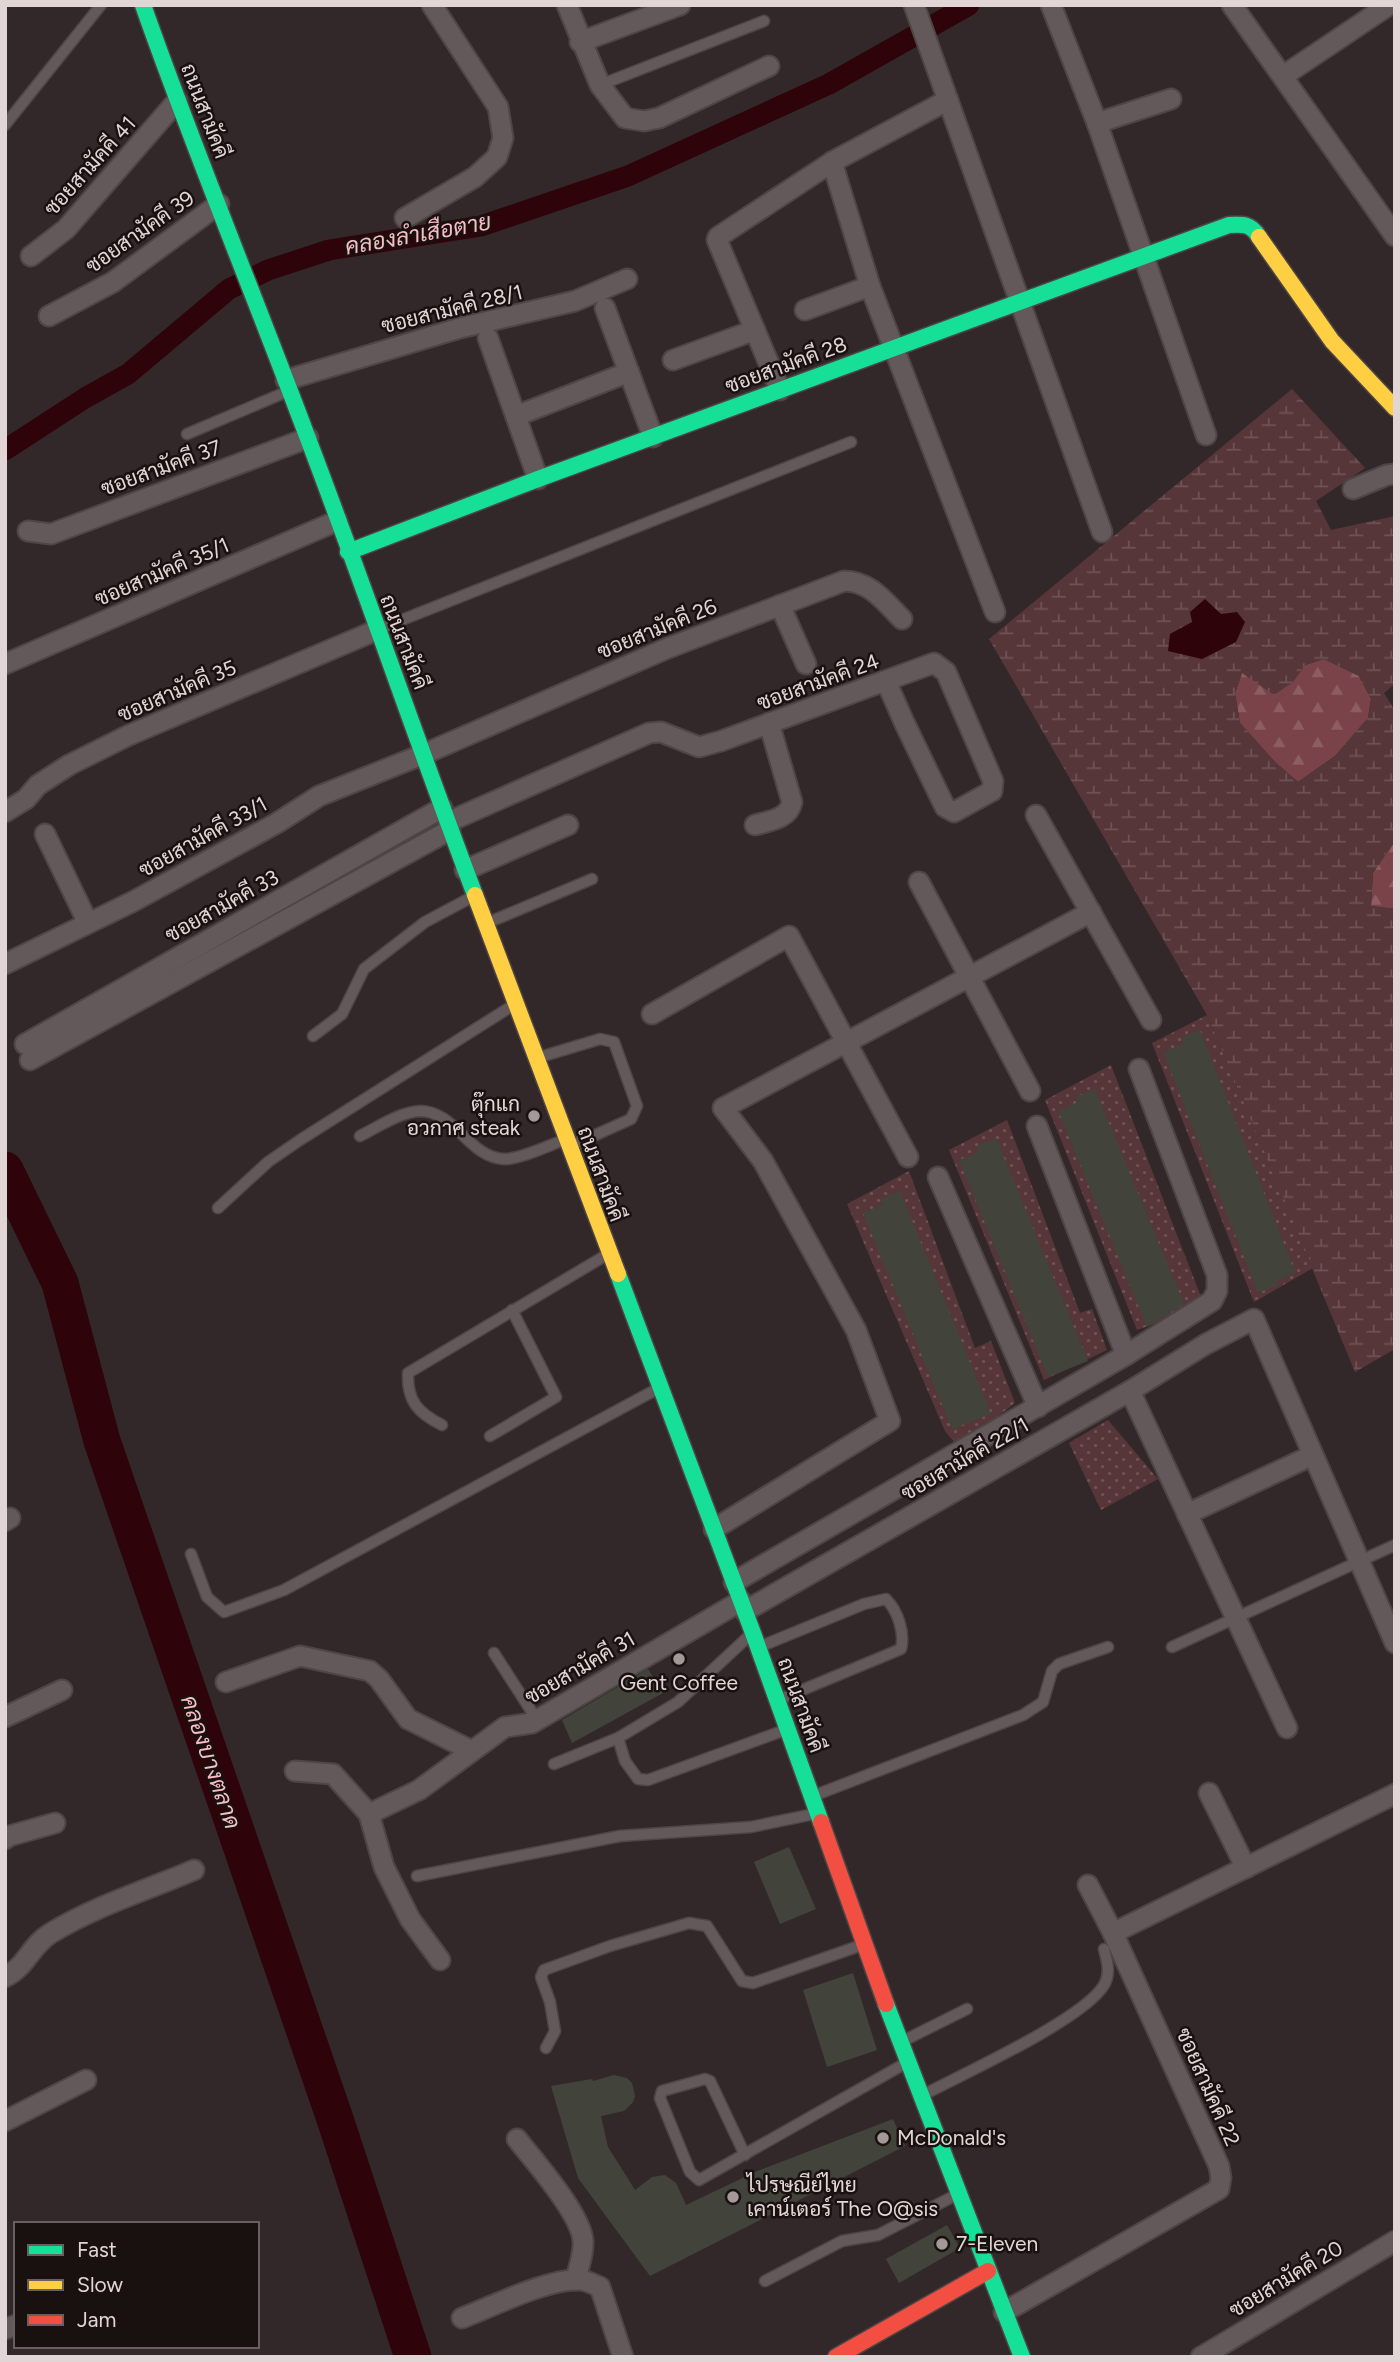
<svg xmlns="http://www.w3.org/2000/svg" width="1400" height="2362" viewBox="0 0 1400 2362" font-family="Figtree,Sarabun,sans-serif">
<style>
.forest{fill:url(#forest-firs)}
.wetland{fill:url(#wetland-marsh);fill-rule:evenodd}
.garden{fill:url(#garden-dots)}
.water{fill:#2e040a}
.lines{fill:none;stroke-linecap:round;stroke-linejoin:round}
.canal{stroke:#2e040a;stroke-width:21}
.river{stroke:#2e040a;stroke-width:37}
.building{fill:#42443c}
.lane-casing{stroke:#4e4545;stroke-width:13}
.street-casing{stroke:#4e4545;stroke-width:23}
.fast-casing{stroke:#4e4545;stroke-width:19}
.slow-casing{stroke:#4e4545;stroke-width:19}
.jam-casing{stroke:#4e4545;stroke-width:19}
.lane{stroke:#63595a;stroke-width:10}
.street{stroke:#63595a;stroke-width:19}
.fast{stroke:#16e098;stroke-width:16}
.slow{stroke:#ffcf43;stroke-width:16}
.jam{stroke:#f24e42;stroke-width:16}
.poi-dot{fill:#a59899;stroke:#191010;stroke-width:2.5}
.labels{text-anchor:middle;stroke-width:5;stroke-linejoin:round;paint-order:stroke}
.street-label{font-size:21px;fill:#e2d5d5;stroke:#191010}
.poi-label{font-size:21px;fill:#e2d5d5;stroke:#191010;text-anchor:start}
.water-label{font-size:23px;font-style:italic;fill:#f8bdc2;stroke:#191010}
</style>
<defs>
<pattern id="forest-firs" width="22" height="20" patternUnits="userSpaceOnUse" patternTransform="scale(1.75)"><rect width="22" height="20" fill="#794349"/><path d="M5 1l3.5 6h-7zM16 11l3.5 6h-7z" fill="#8c5d62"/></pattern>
<pattern id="wetland-marsh" width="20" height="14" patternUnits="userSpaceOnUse" patternTransform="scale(1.75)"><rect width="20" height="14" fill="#573639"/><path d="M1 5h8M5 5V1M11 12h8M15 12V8" fill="none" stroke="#6f5255"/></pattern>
<pattern id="garden-dots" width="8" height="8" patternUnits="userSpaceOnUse" patternTransform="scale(1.75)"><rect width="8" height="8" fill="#573639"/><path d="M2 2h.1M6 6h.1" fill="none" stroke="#6f5255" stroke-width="1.8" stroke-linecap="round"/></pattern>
</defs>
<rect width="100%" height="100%" fill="#332829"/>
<g class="forest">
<path d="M1324,659L1359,676L1371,699L1368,718L1335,756L1298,782L1275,762L1240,723L1235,693L1242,673L1292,683L1305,665Z"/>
<path d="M1395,844V909L1371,906L1373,873L1392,845Z"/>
</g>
<path class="wetland" d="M1292,389L1365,468L1316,501L1331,530L1395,516V684L1384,693L1395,711V844L1392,845L1373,873L1371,906L1395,909V1349L1355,1372L1207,1015L989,639ZM1324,659L1359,676L1371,699L1368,718L1335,756L1298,782L1275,762L1240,723L1235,693L1242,673L1274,695L1292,683L1305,665Z"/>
<g class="garden">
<path d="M1207,1015L1313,1268L1254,1302L1152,1043Z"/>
<path d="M1111,1065L1203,1302L1187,1312L1137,1330L1045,1100Z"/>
<path d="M1007,1120L1080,1313L1092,1309L1107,1350L1044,1380L949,1150Z"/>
<path d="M909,1171L975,1348L991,1341L1015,1403L993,1420L954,1442L945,1431L847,1204Z"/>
<path d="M1108,1420L1158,1479L1101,1510L1069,1443Z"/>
</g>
<path class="water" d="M1205,599L1221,614L1237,612L1245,622L1236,642L1202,659L1168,651L1170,634L1192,622L1190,612Z"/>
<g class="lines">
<path class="canal" d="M5,450L85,398L128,374L229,289L268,270L329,250L481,226L628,176L829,84L969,5"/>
<path class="river" d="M5,1170L60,1283L102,1441L336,2122L413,2357"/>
</g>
<g class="building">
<path d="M1200,1030L1295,1272L1277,1281V1285L1258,1293L1163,1052L1183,1044L1181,1038Z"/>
<path d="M1095,1089L1184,1304L1147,1327L1058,1111L1078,1102L1076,1097Z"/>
<path d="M996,1138L1088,1361L1048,1377L959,1160L979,1152L977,1146Z"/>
<path d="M900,1191L991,1414L952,1429L863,1213L883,1204L881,1199Z"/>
<path d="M648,1669L663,1693L572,1743L562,1720Z"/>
<path d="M789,1847L816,1909L780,1924L754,1862Z"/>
<path d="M853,1973L877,2050L827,2067L803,1990Z"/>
<path d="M614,2075L627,2078L632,2083L635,2096L633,2102L624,2111L601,2116L608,2147L635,2190L652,2177L665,2175L676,2183L686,2205L755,2172L893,2119L905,2146L650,2276L578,2178L551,2086L592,2079L593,2081Z"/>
<path d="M947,2225L960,2248L899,2283L886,2259Z"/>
</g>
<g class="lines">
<g class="lane-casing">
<g id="lane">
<path d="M600,85L764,21"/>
<path d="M5,125L101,5"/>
<path d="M187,434L286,392"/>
<path d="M379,629L851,442"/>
<path d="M487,923L592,879"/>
<path d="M313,1036L342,1014L364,969L425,922L472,897"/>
<path d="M540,1057L600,1039L614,1042L637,1106L631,1119L573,1145"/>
<path d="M360,1136C378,1127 400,1112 420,1111C455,1111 469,1157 503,1159C519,1160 550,1145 566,1139"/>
<path d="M218,1208L268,1162L300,1140L515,1004"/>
<path d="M442,1425C418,1413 407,1401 408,1373L608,1254"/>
<path d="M490,1436L556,1397L512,1310"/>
<path d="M191,1554L207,1597L224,1612L284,1590L659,1388"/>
<path d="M750,1635L678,1702L618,1738L625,1761L638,1779L648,1780L785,1730"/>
<path d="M759,1647L864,1604L886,1599C898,1611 905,1633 901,1649L778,1700"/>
<path d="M1172,1647L1395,1545"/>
<path d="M494,1653L537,1720"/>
<path d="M554,1764L618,1738"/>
<path d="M813,1796L1023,1715L1043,1702L1052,1671L1059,1664L1108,1647"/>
<path d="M417,1876L620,1836L751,1827L814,1814"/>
<path d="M903,2041L967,2009"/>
<path d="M546,2048L555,2031L550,2002L541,1977L544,1970L610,1946L689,1923L707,1926L742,1981L753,1983L862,1945"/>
<path d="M923,2095C963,2074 1084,2019 1104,1985C1111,1973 1107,1961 1104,1949"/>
<path d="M745,2155L710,2081L705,2079L662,2091L660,2098L690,2172L699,2180L906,2063"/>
<path d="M765,2281L842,2241L878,2235L958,2194"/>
</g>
</g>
<g class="street-casing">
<g id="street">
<path d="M567,5L600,85L625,118L644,121L659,118L769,66"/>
<path d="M914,5L1102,532"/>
<path d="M1051,5L1097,123L1206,435"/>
<path d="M1232,5L1395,236"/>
<path d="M580,42L680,5"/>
<path d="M1283,76L1389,5"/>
<path d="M1097,123L1171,99"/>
<path d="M832,162L870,286L995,612"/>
<path d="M405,218L475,177L497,157L503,138L498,107L432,5"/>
<path d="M31,256L66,229L177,101"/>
<path d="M605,308L653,437"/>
<path d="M805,310L870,286"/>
<path d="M49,316L113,282L219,204"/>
<path d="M488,338L538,479"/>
<path d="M673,360L755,330"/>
<path d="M286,380L460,328L575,301L627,279"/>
<path d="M780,390L717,240L718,237L832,162L948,100"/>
<path d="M516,416L629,372"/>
<path d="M1353,489L1387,475L1395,474"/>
<path d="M28,531L51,534L308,438"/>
<path d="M780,605L806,664"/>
<path d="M5,664L337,521"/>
<path d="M5,812L26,799L38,785L69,765L127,736L377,630"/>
<path d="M1036,815L1151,1020"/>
<path d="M448,822L649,733L661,732L699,747L721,741L934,663L946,672L993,781L992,791L954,812L945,807L904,722L886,681"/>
<path d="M755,825C769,821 789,819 792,802L769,723"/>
<path d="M45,834L88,923"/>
<path d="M465,870L568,825"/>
<path d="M919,882L1030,1091"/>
<path d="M5,964L134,901L277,823L319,796L424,754L668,648L844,581C870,581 885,602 902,619"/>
<path d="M652,1014L789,936L908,1157"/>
<path d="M25,1044L442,808"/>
<path d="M30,1060L450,830"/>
<path d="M1037,1126L1126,1355"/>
<path d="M938,1177L1038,1407"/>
<path d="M1130,1391L1287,1728"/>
<path d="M1187,1514L1313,1455"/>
<path d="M5,1521L10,1518"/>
<path d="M714,1529L890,1421L856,1330L763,1161L723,1108L1091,912"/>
<path d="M734,1582L1126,1355L1212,1301L1217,1291V1275L1139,1069"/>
<path d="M745,1611L1130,1391L1206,1344L1254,1319L1395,1643"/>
<path d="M226,1682L300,1656L370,1671L379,1679L408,1719L472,1751"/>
<path d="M5,1717L62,1690"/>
<path d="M295,1771L333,1774L369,1814L384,1867L410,1919L440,1960"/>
<path d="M1209,1793L1246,1868"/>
<path d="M369,1814L419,1790L505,1727L532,1723L741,1601"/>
<path d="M5,1839L9,1836L55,1823"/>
<path d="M1113,1933L1395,1794"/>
<path d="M5,1977C26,1967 31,1945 51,1933C95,1906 147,1890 194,1870"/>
<path d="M5,2121L86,2080"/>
<path d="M517,2139C535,2162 581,2214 583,2241C584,2254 578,2268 576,2280"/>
<path d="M1004,2312L1219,2189L1221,2178L1219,2166L1113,1933L1088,1885"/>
<path d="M462,2318C491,2307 549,2278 579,2280C586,2280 593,2284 600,2287L623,2357"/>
<path d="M5,2329L16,2325"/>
<path d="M1201,2357L1395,2241"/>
</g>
</g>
<g class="fast-casing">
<g id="fast">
<path d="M143,5C194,150 253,292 307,436C365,588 417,742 475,895"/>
<path d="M348,552L538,479L1229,225C1244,224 1251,224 1259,237"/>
<path d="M618,1274L753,1633L821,1822"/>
<path d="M886,2004L1022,2357"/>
</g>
</g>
<g class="slow-casing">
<g id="slow">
<path d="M1259,237L1332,341L1395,408"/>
<path d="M475,895L618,1274"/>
</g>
</g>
<g class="jam-casing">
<g id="jam">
<path d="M821,1822L886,2004"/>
<path d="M836,2357L988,2271"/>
</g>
</g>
<use href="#lane" class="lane"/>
<use href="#street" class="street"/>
<use href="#fast" class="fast"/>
<use href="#slow" class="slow"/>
<use href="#jam" class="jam"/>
</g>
<g class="poi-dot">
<circle cx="534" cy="1116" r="7"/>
<circle cx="679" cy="1659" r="7"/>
<circle cx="883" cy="2138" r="7"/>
<circle cx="733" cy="2197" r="7"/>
<circle cx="942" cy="2244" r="7"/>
</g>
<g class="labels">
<g class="street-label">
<text transform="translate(205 111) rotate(69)" y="7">ถนนสามัคคี</text>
<text transform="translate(90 166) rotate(-48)" y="7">ซอยสามัคคี 41</text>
<text transform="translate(140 232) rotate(-35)" y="7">ซอยสามัคคี 39</text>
<text transform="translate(452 309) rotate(-14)" y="7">ซอยสามัคคี 28/1</text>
<text transform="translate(786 365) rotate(-20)" y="7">ซอยสามัคคี 28</text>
<text transform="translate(161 468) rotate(-20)" y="7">ซอยสามัคคี 37</text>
<text transform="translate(162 572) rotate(-23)" y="7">ซอยสามัคคี 35/1</text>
<text transform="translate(657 629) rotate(-22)" y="7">ซอยสามัคคี 26</text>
<text transform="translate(404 642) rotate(69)" y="7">ถนนสามัคคี</text>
<text transform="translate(818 682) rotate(-20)" y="7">ซอยสามัคคี 24</text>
<text transform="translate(177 691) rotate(-23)" y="7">ซอยสามัคคี 35</text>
<text transform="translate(203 837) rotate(-29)" y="7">ซอยสามัคคี 33/1</text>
<text transform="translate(222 906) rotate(-29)" y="7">ซอยสามัคคี 33</text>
<text transform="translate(601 1174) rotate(70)" y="7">ถนนสามัคคี</text>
<text transform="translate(965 1459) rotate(-30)" y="7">ซอยสามัคคี 22/1</text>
<text transform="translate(580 1668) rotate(-30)" y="7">ซอยสามัคคี 31</text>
<text transform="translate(801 1705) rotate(70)" y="7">ถนนสามัคคี</text>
<text transform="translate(1208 2087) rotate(66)" y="7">ซอยสามัคคี 22</text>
<text transform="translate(1286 2279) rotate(-31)" y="7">ซอยสามัคคี 20</text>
</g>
<g class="poi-label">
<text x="520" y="1111" text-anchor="end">ตุ๊กแก<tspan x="520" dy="24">อวกาศ steak</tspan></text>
<text x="679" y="1690" text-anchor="middle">Gent Coffee</text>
<text x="897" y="2145">McDonald's</text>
<text x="747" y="2192">ไปรษณีย์ไทย<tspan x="747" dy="24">เคาน์เตอร์ The O@sis</tspan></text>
<text x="956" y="2251">7-Eleven</text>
</g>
<g class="water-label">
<text transform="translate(418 234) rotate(-10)" y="8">คลองลำเสือตาย</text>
<text transform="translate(211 1762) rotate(71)" y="8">คลองบางตลาด</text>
</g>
</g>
<rect width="1400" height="2362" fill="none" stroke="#e2d5d5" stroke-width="14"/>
<rect x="14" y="2222" width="245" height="126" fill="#191010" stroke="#695f5f" stroke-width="2"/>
<rect x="28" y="2245" width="35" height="10" fill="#16e098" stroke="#695f5f" stroke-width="2"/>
<text x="77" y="2257" font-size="21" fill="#e2d5d5">Fast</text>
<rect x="28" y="2280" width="35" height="10" fill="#ffcf43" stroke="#695f5f" stroke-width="2"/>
<text x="77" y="2292" font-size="21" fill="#e2d5d5">Slow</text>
<rect x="28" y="2315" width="35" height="10" fill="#f24e42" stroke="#695f5f" stroke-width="2"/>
<text x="77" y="2327" font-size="21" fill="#e2d5d5">Jam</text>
</svg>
